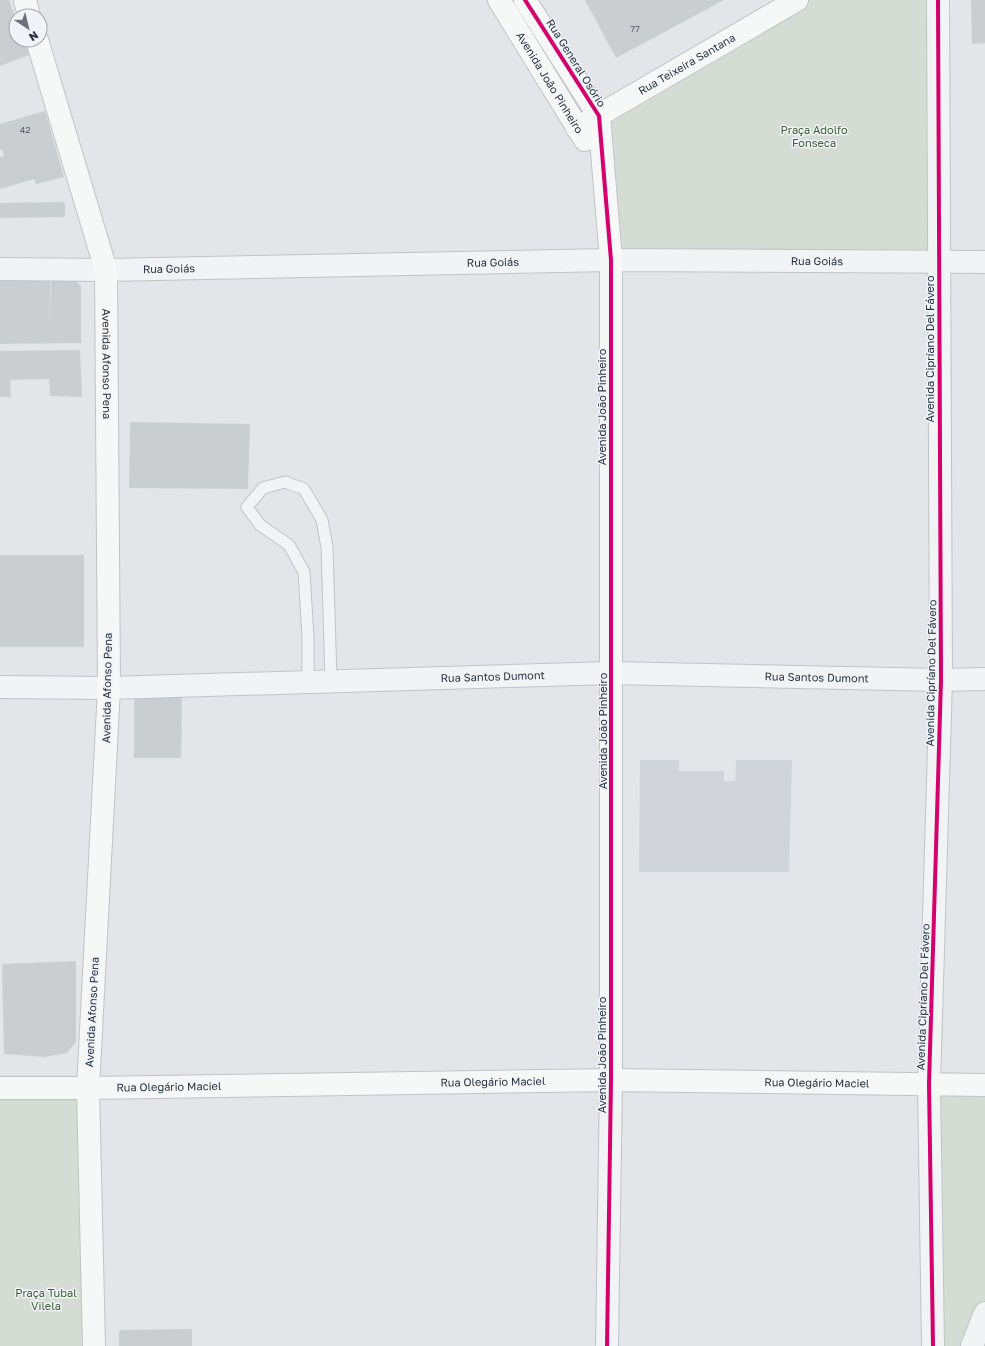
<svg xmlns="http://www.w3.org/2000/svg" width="985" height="1346" viewBox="0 0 985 1346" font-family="'Golos Text',sans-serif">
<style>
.built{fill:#d1d5db}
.park{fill:#d4dcd3}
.building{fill:#cbced1}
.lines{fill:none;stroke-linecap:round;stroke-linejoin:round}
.lane-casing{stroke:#c1c3c6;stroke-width:13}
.street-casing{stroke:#c1c3c6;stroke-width:24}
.secondary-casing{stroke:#c1c3c6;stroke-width:24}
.lane{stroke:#f2f3f5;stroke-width:11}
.street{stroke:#f2f3f5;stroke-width:22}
.secondary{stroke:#f6f7f7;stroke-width:22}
.cycleway-casing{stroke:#f0f4f8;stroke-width:6}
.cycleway{stroke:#d6006c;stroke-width:4}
.labels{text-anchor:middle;stroke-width:3;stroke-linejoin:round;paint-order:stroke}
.number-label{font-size:9px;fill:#525b67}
.street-label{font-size:11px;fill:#283443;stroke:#f0f4f8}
.park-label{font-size:11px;fill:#406034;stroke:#f0f4f8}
</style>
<rect width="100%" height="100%" fill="#e3e5e8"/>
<path class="built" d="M640,760H679V771H724V781H735L736,760H792L789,872H639Z"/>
<g class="park">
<path d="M807,0H936L937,259L613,258L603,117Z"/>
<path d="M929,1084L985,1085V1313L972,1346H933Z"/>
<path d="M0,1087L88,1088L94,1346H0Z"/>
</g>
<g class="building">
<path d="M0,0H9L16,19V40H24L29,55L0,66Z"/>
<path d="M585,0H724L616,58Z"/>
<path d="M971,0H985V43L972,44Z"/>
<path d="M45,111L64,177L36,184L34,179L0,189V157L4,156L2,149L0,150V124Z"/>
<path d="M65,202V217L0,218V203Z"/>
<path d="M50,279L51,322V279H75L81,287V343L0,344V281Z"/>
<path d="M80,350L82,397L50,396L49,379L10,380L11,397H0V351Z"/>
<path d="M130,422L250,424L248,489L129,488Z"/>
<rect x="0" y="555" width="84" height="92"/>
<path d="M134,694H182L181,758H134Z"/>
<path d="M76,961V1042L67,1053L45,1057L4,1054L2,964Z"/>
<path d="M192,1329V1346H119V1330Z"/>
</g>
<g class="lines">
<g class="lane-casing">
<path id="lane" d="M308,682V638L304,572L289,545L260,525L247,507L263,488L285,482L304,489L322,520L327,547L331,681"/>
</g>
<g class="street-casing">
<g id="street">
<path id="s1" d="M0,269L106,270L611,260L985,262"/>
<path id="s2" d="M0,687L109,688L612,673L941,680L985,679"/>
<path d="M607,1346L611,1080"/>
<path d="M933,1346L929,1084L941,680L938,0"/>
<path d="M972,1346L985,1313"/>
</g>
</g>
<g class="secondary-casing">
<g id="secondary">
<path d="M25,0L29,16"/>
<path id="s3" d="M499,0L585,140"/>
<path d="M525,0L599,116L611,260V1080"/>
<path id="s4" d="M37,40L106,270L109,688L88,1088L94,1346"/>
<path id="s5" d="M577,128L797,0"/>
<path id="s6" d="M0,1088H88L611,1080L985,1085"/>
</g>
</g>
<use href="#lane" class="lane"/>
<use href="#street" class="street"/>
<use href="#secondary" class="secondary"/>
<g class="cycleway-casing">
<g id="cycleway">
<path d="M525,0L599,116L611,260V1080L607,1346"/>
<path d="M933,1346L929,1084L941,680L938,0"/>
</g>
</g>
<use href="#cycleway" class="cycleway"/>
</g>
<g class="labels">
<g class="number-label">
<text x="635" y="32">77</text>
<text x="25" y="133">42</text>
</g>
<g class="street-label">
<text transform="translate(576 63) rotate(58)" y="4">Rua General Osório</text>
<text dy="4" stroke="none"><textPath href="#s5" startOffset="127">Rua Teixeira Santana</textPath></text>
<text dy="4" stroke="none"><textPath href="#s3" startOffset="97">Avenida João Pinheiro</textPath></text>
<text dy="4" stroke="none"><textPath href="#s1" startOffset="817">Rua Goiás</textPath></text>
<text dy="4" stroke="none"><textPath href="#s1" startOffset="493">Rua Goiás</textPath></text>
<text dy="4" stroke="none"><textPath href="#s1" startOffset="169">Rua Goiás</textPath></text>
<text transform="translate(930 349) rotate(-90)" y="4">Avenida Cipríano Del Fávero</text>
<text dy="4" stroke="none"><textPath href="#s4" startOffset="334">Avenida Afonso Pena</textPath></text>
<text transform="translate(602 407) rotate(-90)" y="4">Avenida João Pinheiro</text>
<text transform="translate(931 673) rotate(-89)" y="4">Avenida Cipríano Del Fávero</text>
<text dy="4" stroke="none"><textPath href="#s2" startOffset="493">Rua Santos Dumont</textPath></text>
<text dy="4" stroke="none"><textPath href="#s2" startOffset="817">Rua Santos Dumont</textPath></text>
<text transform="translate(107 688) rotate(-89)" y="4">Avenida Afonso Pena</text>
<text transform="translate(603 731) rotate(-90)" y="4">Avenida João Pinheiro</text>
<text transform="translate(923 997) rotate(-88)" y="4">Avenida Cipríano Del Fávero</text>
<text transform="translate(92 1012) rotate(-87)" y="4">Avenida Afonso Pena</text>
<text transform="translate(602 1055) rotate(-90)" y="4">Avenida João Pinheiro</text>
<text dy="4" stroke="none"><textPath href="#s6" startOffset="493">Rua Olegário Maciel</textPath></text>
<text dy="4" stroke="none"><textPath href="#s6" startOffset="817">Rua Olegário Maciel</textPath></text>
<text dy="4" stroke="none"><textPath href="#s6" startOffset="169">Rua Olegário Maciel</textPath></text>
</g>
<g class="park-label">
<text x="814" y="134">Praça Adolfo<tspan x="814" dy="13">Fonseca</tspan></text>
<text x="46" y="1297">Praça Tubal<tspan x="46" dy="13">Vilela</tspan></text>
</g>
</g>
<g transform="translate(28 28) rotate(145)"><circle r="19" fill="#f0f4f8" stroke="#a0a7b0"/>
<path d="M0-3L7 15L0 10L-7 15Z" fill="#69727d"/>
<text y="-6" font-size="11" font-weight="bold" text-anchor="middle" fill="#283443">N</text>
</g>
</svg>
